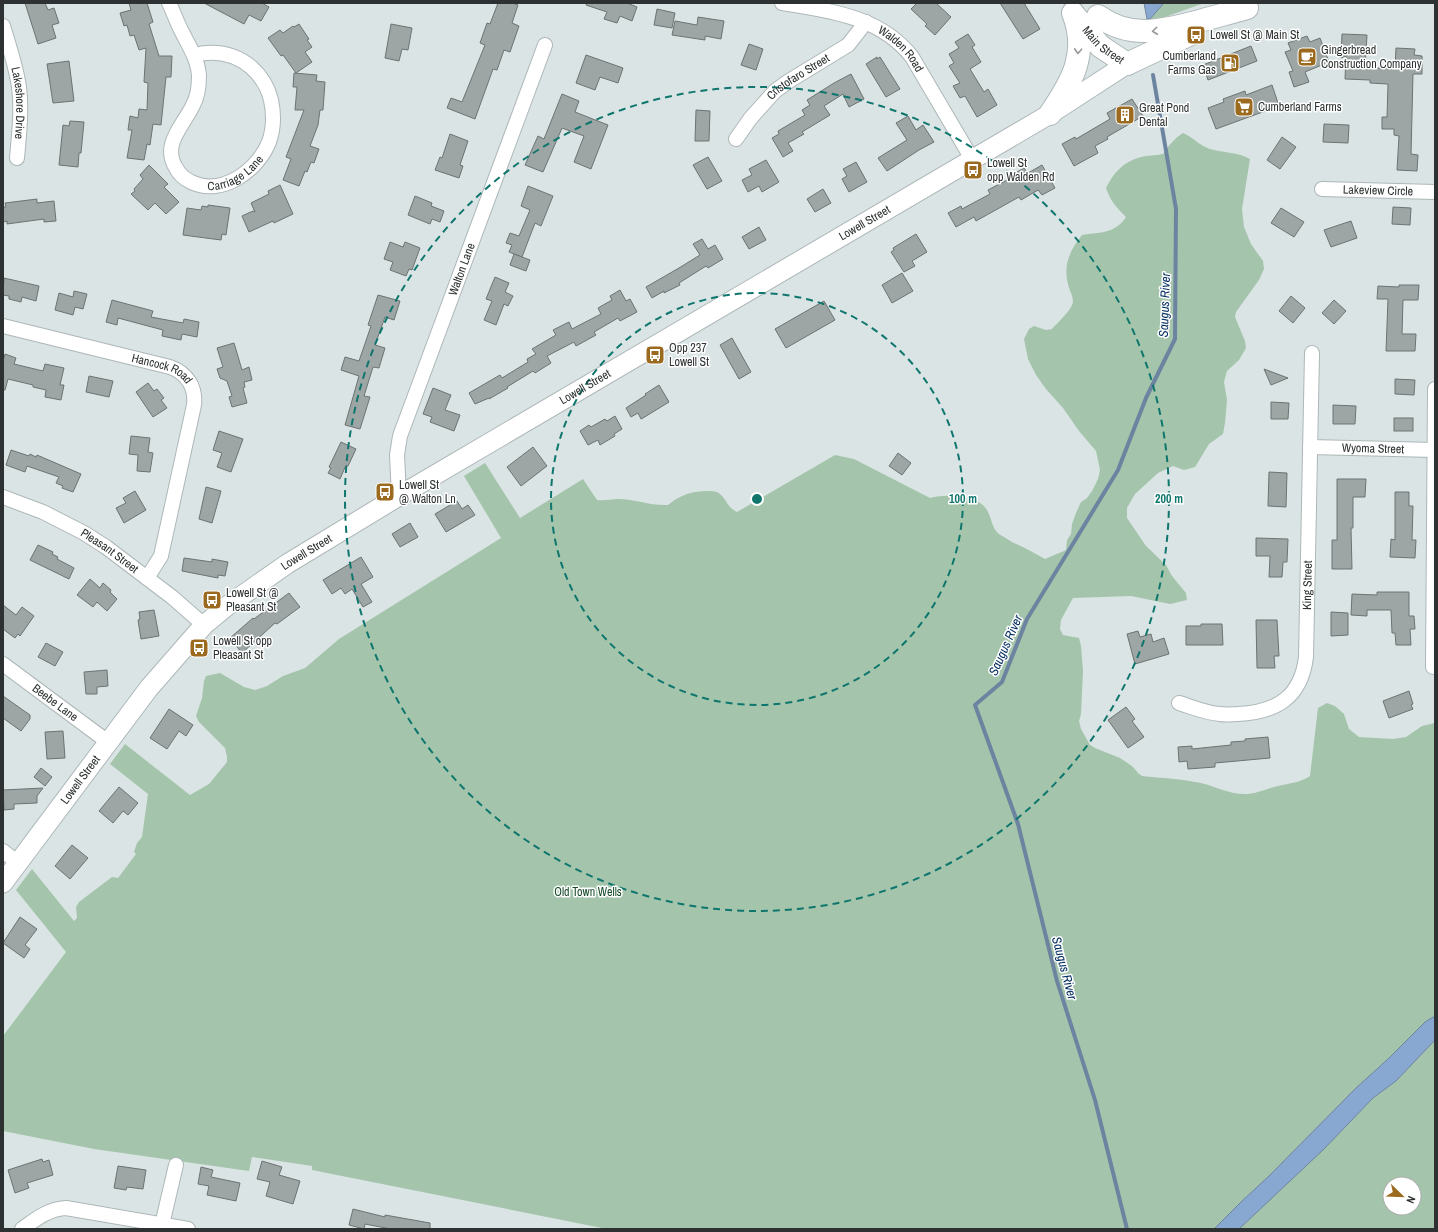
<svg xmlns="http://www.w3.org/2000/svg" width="1438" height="1232" viewBox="0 0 1438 1232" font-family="'Archivo Narrow',sans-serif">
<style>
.green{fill:#a4c5ab;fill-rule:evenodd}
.water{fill:#88a7d1;stroke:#6d84a1}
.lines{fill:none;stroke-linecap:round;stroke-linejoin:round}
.stream{stroke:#6d84a1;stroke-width:4}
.building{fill:#9da6a4;stroke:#6c7472}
.minor-casing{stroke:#aeb7b8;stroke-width:16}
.secondary-casing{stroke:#aeb7b8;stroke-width:21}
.primary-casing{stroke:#aeb7b8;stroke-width:24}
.minor{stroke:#fff;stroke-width:14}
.secondary{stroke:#fff;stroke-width:19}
.primary{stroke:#fff;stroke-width:22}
.oneway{stroke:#969898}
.ring{fill:none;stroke:#0f766e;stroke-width:2;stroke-dasharray:7 5}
.labels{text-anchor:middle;stroke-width:3;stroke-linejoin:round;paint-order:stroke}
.poi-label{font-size:12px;fill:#2d3131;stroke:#fff;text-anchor:start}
.street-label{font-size:12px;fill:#2d3131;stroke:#fff}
.park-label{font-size:12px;fill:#174a28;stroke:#fff}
.water-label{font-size:13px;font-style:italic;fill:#012c5e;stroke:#fff}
.centre{fill:#0f766e;stroke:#fff;stroke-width:2}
.ring-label{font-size:12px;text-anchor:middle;font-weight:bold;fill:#0f766e;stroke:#fff;stroke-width:3;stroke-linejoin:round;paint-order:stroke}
</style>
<rect width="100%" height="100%" fill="#dae4e5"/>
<g class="green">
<path d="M1164,3H1204L1154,21L1150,19Z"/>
<path d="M1183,133C1193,137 1200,146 1210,149C1224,153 1238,152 1250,159L1242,209L1244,227L1251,244L1263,261L1264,269L1259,280L1236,312L1235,317L1245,341L1246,348L1239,360L1227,371L1224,382L1227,400L1225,423L1223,434L1209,444L1195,467L1184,470L1173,466L1158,473L1135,494L1127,508V518L1146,546L1166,565L1172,576L1186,593L1187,600L1170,604L1131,596L1073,598L1061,620L1060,629L1063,635L1079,638L1081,646L1083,671L1081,714L1079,721L1081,729L1090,745L1095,748L1120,758L1132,766L1138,773L1142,776C1162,778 1182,779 1201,783C1217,787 1231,795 1248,794C1259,793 1268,788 1278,786C1290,783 1300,783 1310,776L1318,708L1327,703L1335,706L1344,714L1349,729L1359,737L1393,739L1406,737L1422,726L1435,723V1229H607L312,1170V1166L252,1157L249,1171L94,1149L3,1131V1036L66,952L16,890L32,869L74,921L77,918L76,907L79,902L112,877L118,878L136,854L134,852L137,843L142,837L148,794L110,764L125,744L190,795L209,784L227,762V757L225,748L199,722L196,716L202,698L204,681L206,676L220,673L244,687L255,690L267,686L283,676L305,668L339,639L501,538L464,476L485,463L520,518L583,479L597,500C604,501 611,499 618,499C635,499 651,506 668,505C680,495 692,491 708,491C712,491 717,491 720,494C727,500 727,507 737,512L835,455L854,459L930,498C946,494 980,494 988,512C992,520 992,528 999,534C1003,537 1008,539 1012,542C1023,547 1034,553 1045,559L1066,550L1067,540L1071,534L1072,524L1076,513L1081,502L1087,498L1092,491L1098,479L1100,470L1096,451L1079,431L1063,408L1046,389L1036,375L1028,359L1024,339L1029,329L1034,326L1046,330L1052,329C1057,323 1072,310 1073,302C1073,295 1069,290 1068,284C1063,265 1070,250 1082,235C1100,232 1115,234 1126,217C1116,207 1111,202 1106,188C1114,172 1123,162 1141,157C1148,155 1155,156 1163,154C1168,146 1175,138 1183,133ZM1390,1184H1414V1208H1390Z"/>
</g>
<g class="water">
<path d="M1144,3H1164L1150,19H1147Z"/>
<path d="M1435,1016V1040L1396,1081L1373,1098L1323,1150L1239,1229H1214L1242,1201L1269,1176L1356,1088L1388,1059L1425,1022Z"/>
</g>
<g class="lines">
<path class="stream" d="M1127,1229L1095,1100L1057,981L1018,824L975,705L1002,682L1027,619L1118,470L1146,398L1175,339L1176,209L1153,75"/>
</g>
<g class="building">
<path d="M25,3H45L48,10L54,8L59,23L52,25L56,38L38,44Z"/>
<path d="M129,3H147L153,22L149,24L159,56H172L171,77H166L161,125L153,124L150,145L147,144L144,160L127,158L132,130H128L130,116L138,118L139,109L147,110L148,83L144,82L146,48L139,50L134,35L130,36L127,25L124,26L120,13L131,10Z"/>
<path d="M204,3H262L269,7L261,21L249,15L244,24Z"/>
<path d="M498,3H512L518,5L512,23L519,26L510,52L504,50L497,70L493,69L475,119L447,108L451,98L462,102L485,45L480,43L487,23L490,24Z"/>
<path d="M587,3H627L637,7L632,21L620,16L617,23L604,19L607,12L586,5Z"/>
<path d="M917,3H936L951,17L935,35L925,26L927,24L911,9Z"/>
<path d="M1000,3H1024L1040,29L1023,39Z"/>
<path d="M657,9L675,13L672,28L654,25Z"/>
<path d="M698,17L724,21L721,39L705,36V40L672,35L675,21L697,25Z"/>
<path d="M299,24L309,39L307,40L312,47L305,52L312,62L296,73L283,55L281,56L268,38L280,30L283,33L293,26L294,27Z"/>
<path d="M391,24L412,28L408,50L402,49L399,61L385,58Z"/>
<path d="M968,34L975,45L972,47L981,62L970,69L984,92L988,89L997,105L977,117L965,96L960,98L953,86L960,83L949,66L954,63L949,54L959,48L955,42Z"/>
<path d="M1342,34L1367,35L1365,68H1395L1396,48L1415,49L1414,55L1422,56V74H1413L1411,154L1418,155L1417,171L1397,170L1399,136L1394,135V129H1382V117H1387L1388,84L1370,83V80L1345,79L1346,56L1341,58Z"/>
<path d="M1307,36L1310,42L1320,38L1329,62L1305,72L1309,82L1294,87L1289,72L1293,71L1285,52L1291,50L1288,43Z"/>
<path d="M749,44L763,49L756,70L741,65Z"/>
<path d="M1251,46L1257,61L1208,80L1203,65Z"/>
<path d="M586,55L623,68L618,83L600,77L595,90L576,83Z"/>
<path d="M877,57V59L880,57L900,89L886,97L866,64Z"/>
<path d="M69,61L74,101L53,103L47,64Z"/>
<path d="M294,73L317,75L316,81L325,82L323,110H320L318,125L310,146L319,149L314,163L311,162L307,172L305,171L299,186L283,180L291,159L286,157L304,110H295L297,87H293Z"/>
<path d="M851,74L864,99L849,107L843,94L824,106L830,115L802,132L804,134L788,143L793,151L783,157L772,138L779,134L778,131L805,115L802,110L810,105L807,100L834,83Z"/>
<path d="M1272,85L1279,106L1216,129L1208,108L1224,102L1223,99L1245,91L1246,95Z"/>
<path d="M562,94L579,101L575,112L608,125L591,169L574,162L584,136L562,128L543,172L525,165L538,136L544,139Z"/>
<path d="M1132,99L1143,116L1107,137L1108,139L1095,146L1098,153L1074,166L1062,144L1075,137L1076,139L1110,119L1107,113Z"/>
<path d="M696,110L710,111L709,141H695Z"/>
<path d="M908,116L916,130L923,125L934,142L919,150L887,171L878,158L907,140L896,123Z"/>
<path d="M70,121L84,122L81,153H79L78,167L59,165L63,125L69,126Z"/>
<path d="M1324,124L1349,125L1348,143L1323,142Z"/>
<path d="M450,134L468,141L460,165L463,166L459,178L435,170L440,157L442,158Z"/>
<path d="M1282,137L1296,147L1280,169L1267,160Z"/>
<path d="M708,157L722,181L707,189L693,165Z"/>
<path d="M766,160L779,182L762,192L759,186L748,192L742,180L752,175L749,169Z"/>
<path d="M856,162L867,182L849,192L842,179L847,176L843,169Z"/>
<path d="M149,165L168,184L164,187L179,202L166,214L155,203L148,210L131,194L135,191L134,189L143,179L140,175Z"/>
<path d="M1042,165L1055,188L1042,195L1038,190L1021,200L1019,197L976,221L974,217L956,227L948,213L961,206L962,209L990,194L988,190L1009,179L1008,177L1024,168L1028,173Z"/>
<path d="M280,185L293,214L274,223L273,221L249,232L242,216L253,211L255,212L251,203L269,194L268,191Z"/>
<path d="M528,186L553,196L541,226L535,223L522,257L509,252L512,245L506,243L510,233L519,236L530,210L521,206Z"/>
<path d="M823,189L831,203L815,212L807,199Z"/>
<path d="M415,196L432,203L431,206L444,211L440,222L432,219L430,224L408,215Z"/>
<path d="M37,199V203L54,201L56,221L44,222V219L7,224V221L3,222V207H6L5,203Z"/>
<path d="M208,205L230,208L226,235L222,234L221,240L183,235L187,208L201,210L202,206L208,207Z"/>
<path d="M1393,207L1411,208L1410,225L1392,224Z"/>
<path d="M1281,208L1304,222L1294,237L1271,223Z"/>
<path d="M1351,221L1357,238L1331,247L1324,230Z"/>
<path d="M759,227L766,240L749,249L742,237Z"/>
<path d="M916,234L927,252L912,261L915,266L904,272L891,252L894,250L893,248Z"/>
<path d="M702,239L708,249L715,245L723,259L708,268L706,266L679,283L680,285L664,293V291L652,298L646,287L679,268L700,255L693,244Z"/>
<path d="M390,242L403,247L405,242L420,248L412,270L409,269L406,276L390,270L393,262L384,259Z"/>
<path d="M514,254L530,260L526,271L510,265Z"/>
<path d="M902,273L913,291L892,303L882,285Z"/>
<path d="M495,277L509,283L505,292L513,296L508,306L504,304L496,325L484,320L492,301L486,299Z"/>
<path d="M4,278L39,286L36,301L22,297L21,302L9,299V296L3,295Z"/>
<path d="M1399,285H1419L1418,300H1403L1402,334H1416L1415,351H1386L1388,299H1377L1378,286L1399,287Z"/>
<path d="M620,290L626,301L630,299L637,312L620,321L618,318L594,332L596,335L576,346L574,342L547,356L551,363L535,373L533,371L507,387L508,388L489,399V398L475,404L469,393L500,375L502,378L528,362L527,359L536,354L532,349L556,335L553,330L569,322L572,329L601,314L598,308L612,300L610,296Z"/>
<path d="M74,291L87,294L83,309L75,307L73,315L55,310L59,293L73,297Z"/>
<path d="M378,295L400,301L394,320L385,317L375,345L385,348L379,368L373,367L364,396L370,397L360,429L345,425L359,376L341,370L345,357L359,361L371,326L368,325Z"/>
<path d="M1291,296L1305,308L1293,323L1279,311Z"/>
<path d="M112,300L153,311L151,317L183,323L184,319L199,322L197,337L182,334L181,340L162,336L163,330L118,318L117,325L106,322Z"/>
<path d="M1334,300L1346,311L1334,324L1322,313Z"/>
<path d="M824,301L835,320L786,348L775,329Z"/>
<path d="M732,338L751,372L739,379L720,345Z"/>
<path d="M234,343L242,370L249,367L252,380L244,382L245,387L243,388L247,403L232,407L229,397L232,396L227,381L220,378L217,369L223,367L217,348Z"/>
<path d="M5,354L16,358L14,364L43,371L45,364L64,368L60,385H64L61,400L45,397L46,390L33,387V385L8,379L5,390H3V361Z"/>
<path d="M1264,369L1288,378L1271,385Z"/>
<path d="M89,376L113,381L109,397L86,392Z"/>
<path d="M1395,379L1415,380L1414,395L1395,394Z"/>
<path d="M148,383L154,391L157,389L164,398L161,400L167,408L153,417L136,392Z"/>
<path d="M659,385L669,402L643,418L641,419L638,413L631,417L626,408L646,395L645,394Z"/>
<path d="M433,388L451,395L445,410L460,415L454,431L430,422L432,417L423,414Z"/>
<path d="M1271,402L1289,403L1288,419H1271Z"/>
<path d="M1333,405L1356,406L1355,424H1333Z"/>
<path d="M615,416L622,429L614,434L615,436L600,445L598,440L588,445L580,431L589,425L591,427L605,419L607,421Z"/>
<rect x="1394" y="418" width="19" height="13"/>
<path d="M219,431L243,439L231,472L217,467L222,453L213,450Z"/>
<path d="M131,436L150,438L148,452L153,453L150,472L137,471L138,455L129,454Z"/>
<path d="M341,442L356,449L348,466L346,465L340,479L328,473L331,468L329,467Z"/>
<path d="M533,447L547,466L521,486L507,467Z"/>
<path d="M11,450L29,456L30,454L36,457L37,455L81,474L73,492L62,488L63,486L56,483L59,477L27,466L25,472L6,465Z"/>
<path d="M898,453L911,463L902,475L889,466Z"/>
<path d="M1269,472L1287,473L1286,507L1268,506Z"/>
<path d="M1337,479H1366L1365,497H1353V528H1351L1352,569H1332V540H1337Z"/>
<path d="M206,487L221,491L212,523L199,519Z"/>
<path d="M135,491L146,510L124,523L116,508L126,503L123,498Z"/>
<path d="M1395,492H1409V506H1413L1412,540H1416L1415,558L1390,557L1391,539L1395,540Z"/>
<path d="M457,501L462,509L468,505L475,515L446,532L435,514Z"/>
<path d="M410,523L418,537L400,547L392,534Z"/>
<path d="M1256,538L1288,539L1287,562H1283L1282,577H1269L1270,556H1256Z"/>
<path d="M38,545L53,552L52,554L58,557L57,559L74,568L69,579L30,560Z"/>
<path d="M361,557L373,577L361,584L372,602L363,607L352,589L345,594L341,588L332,594L323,580Z"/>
<path d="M184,558L212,562V559L228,562L225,576L218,575V578L182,571Z"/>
<path d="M90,579L100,588L103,583L111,590L110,592L117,599L107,611L97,602L93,607L77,595Z"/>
<path d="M1377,592H1409V616H1414L1415,629H1410L1411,645H1396L1395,633H1392L1391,610H1367V616L1351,615L1352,594L1377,595Z"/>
<path d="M289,593L300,607L277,624L275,623L242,653L230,638L253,618L254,619Z"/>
<path d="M3,605L16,615L22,607L34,616L20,636L18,634L15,638L3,629Z"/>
<path d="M154,610L159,636L141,639L138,620L140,619L139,612Z"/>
<path d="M1331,612L1348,613V635L1331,636Z"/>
<path d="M1256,620H1277L1279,656H1274L1275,668H1257Z"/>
<path d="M1201,624H1222L1223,645H1186V626H1201Z"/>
<path d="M1138,631L1140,637L1151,634L1153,642L1164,638L1169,654L1135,664L1127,634Z"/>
<path d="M46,643L63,652L55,666L38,657Z"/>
<path d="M107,670L108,686L97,687V694H86L84,672Z"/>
<path d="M1409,691L1413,704L1411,705L1413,709L1389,718L1383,701Z"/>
<path d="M3,696L30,715V719L21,731L3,718Z"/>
<path d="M1126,707L1135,719L1132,721L1144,737L1128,748L1108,720Z"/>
<path d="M169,709L193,725L186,736L179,731L167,749L150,738Z"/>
<path d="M63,731L65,758L47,759L45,732Z"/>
<path d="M1268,737L1270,758L1215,763V767L1188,769L1187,761L1179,762L1178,747L1192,746V749L1231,745V742L1245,741V739Z"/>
<path d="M41,768L52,777L45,786L34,777Z"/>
<path d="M119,787L138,803L128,815L123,811L113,823L99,811Z"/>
<path d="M43,788L37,796V803L14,804V809L4,810L3,790Z"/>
<path d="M72,845L88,858L70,879L55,866Z"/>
<path d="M20,917L37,929L25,945L30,949L24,958L3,943Z"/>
<path d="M42,1159L43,1162L49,1160L53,1175L27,1183L29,1188L15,1193L8,1170Z"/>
<path d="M262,1161L282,1167L279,1175L300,1181L293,1204L266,1196L270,1182L257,1179Z"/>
<path d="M118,1166L146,1170L143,1189L127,1187L126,1190L114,1188Z"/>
<path d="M201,1167L213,1170L211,1177L240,1183L236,1201L207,1195L209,1186L198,1184Z"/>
<path d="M353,1209L385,1217V1215L430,1223V1229H391L365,1224L364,1229L349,1225Z"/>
</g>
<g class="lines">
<g class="minor-casing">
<g id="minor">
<path id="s1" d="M169,3C173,11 176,20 180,28C187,43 198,58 199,76C199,86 198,96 193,105C184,125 161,144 176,168C179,174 185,179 191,182C222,197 258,170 269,142C274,128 274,114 271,100C268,87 261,76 251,67C234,53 215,50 194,55"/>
<path id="s2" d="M782,3C830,11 880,16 912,57L972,159"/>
<path id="s3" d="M3,26C9,46 16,66 19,87C22,110 19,135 17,158"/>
<path id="s4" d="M736,139L750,119L775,91L789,81L848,45L866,22"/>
<path id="s5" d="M1322,189L1435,192"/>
<path id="s6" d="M3,326L170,367C187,373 196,387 194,405L161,556L147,578"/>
<path id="s7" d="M1310,447L1435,450"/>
<path id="s8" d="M399,496L397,455L400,436L545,45"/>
<path id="s9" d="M3,497L43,512L84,533L106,547L172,597L204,625"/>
<path id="s10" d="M3,664L108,742"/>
<path d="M1433,667L1435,389"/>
<path id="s11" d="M1179,703C1192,707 1206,713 1220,714C1226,715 1232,714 1238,714C1276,712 1301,698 1306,657L1312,353"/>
<path d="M3,851L18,863"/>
<path d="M22,1229C36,1219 48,1209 66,1208L188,1229"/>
<path d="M161,1229L176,1165"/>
</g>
</g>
<g class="secondary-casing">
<g id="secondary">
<path id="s12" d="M3,883L149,688L204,625L227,606L287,564L399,496L1050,114L1127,64"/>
</g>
</g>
<g class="primary-casing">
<g id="primary">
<path id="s13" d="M1075,16L1100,46L1127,64"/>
<path d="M1098,16C1130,39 1161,31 1196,22C1213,17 1230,13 1247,8"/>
<path d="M1127,64L1193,33"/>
<path d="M1050,114C1072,82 1089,53 1073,13"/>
</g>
</g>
<use href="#minor" class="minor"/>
<use href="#secondary" class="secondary"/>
<use href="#primary" class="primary"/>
</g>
<defs><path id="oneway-chevron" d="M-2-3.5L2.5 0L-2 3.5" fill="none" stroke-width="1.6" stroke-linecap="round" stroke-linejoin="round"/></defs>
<g class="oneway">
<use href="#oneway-chevron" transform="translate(1155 31) rotate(174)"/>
<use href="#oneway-chevron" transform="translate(1078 51) rotate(93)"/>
</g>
<g class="ring">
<circle cx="757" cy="499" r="206"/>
<circle cx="757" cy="499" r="412"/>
</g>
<defs>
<g id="bus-square" transform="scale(1)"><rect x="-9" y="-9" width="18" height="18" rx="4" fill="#9b6a1e" stroke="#fff"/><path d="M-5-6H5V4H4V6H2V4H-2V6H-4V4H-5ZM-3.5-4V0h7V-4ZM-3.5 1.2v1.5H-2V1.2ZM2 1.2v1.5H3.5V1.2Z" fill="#fff"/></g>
<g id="cafe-square" transform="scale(1)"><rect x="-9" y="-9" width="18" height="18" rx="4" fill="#9b6a1e" stroke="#fff"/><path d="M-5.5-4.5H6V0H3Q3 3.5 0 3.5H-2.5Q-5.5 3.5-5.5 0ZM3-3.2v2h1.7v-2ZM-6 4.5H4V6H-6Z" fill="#fff"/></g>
<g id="fuel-square" transform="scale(1)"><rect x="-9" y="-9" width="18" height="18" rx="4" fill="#9b6a1e" stroke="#fff"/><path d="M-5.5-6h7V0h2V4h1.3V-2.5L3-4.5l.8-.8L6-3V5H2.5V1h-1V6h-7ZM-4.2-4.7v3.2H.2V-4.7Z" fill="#fff"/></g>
<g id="supermarket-square" transform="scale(1)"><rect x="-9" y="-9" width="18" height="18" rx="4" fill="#9b6a1e" stroke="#fff"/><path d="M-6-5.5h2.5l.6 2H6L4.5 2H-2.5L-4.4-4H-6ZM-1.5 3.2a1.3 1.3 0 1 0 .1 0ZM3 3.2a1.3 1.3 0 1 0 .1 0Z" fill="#fff"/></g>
<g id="building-square" transform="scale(1)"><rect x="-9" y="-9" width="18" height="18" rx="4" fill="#9b6a1e" stroke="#fff"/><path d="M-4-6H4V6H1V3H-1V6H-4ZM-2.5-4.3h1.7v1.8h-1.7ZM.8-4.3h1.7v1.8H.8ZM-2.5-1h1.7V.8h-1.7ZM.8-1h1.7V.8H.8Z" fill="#fff"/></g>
</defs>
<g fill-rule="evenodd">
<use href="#bus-square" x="1196" y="35"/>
<use href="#cafe-square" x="1307" y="57"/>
<use href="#fuel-square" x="1230" y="63"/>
<use href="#supermarket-square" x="1244" y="107"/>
<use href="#building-square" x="1125" y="115"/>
<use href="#bus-square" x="973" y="170"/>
<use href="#bus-square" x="655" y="355"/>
<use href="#bus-square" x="385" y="492"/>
<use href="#bus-square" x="212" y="600"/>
<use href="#bus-square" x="199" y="648"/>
</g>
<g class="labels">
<g class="poi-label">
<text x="1210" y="39">Lowell St @ Main St</text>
<text x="1321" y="54">Gingerbread<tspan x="1321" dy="14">Construction Company</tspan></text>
<text x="1216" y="60" text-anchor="end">Cumberland<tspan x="1216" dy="14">Farms Gas</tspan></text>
<text x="1258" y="111">Cumberland Farms</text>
<text x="1139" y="112">Great Pond<tspan x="1139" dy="14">Dental</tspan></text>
<text x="987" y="167">Lowell St<tspan x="987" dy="14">opp Walden Rd</tspan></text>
<text x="669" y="352">Opp 237<tspan x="669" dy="14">Lowell St</tspan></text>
<text x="399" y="489">Lowell St<tspan x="399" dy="14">@ Walton Ln</tspan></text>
<text x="226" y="597">Lowell St @<tspan x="226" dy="14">Pleasant St</tspan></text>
<text x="213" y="645">Lowell St opp<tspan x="213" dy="14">Pleasant St</tspan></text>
</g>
<g class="street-label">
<text dy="4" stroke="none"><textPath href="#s13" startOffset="41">Main Street</textPath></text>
<text dy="4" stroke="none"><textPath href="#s2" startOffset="131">Walden Road</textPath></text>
<text dy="4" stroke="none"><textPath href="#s4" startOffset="89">Cristofaro Street</textPath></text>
<text dy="4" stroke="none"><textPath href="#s3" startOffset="79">Lakeshore Drive</textPath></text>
<text dy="4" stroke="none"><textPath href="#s1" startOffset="248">Carriage Lane</textPath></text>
<text dy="4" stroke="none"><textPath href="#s5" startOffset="56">Lakeview Circle</textPath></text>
<text dy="4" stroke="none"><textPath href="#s12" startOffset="1101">Lowell Street</textPath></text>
<text dy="4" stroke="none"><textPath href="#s8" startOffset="238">Walton Lane</textPath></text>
<text dy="4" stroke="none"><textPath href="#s6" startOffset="165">Hancock Road</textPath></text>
<text dy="4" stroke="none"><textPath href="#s12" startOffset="777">Lowell Street</textPath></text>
<text dy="4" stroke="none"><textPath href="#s7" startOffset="63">Wyoma Street</textPath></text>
<text dy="4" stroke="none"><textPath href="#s9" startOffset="120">Pleasant Street</textPath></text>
<text dy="4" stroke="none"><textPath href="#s12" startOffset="453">Lowell Street</textPath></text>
<text dy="4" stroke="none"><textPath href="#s11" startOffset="231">King Street</textPath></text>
<text dy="4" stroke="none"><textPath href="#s10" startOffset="65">Beebe Lane</textPath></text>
<text dy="4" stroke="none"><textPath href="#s12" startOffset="129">Lowell Street</textPath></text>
</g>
<g class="park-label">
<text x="588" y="896">Old Town Wells</text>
</g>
<g class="water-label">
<text transform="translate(1164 305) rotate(-88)" y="5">Saugus River</text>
<text transform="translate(1005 645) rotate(-66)" y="5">Saugus River</text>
<text transform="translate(1065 968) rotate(75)" y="5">Saugus River</text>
</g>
</g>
<circle cx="757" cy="499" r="6" class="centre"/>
<g class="ring-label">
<text x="963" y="503">100 m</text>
<text x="1169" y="503">200 m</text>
</g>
<rect width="1438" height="1232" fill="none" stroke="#2d3131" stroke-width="8"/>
<g transform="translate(1402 1196) rotate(113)"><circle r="19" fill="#ffffff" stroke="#abadad"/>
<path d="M0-3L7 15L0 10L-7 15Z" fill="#9b6a1e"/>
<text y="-6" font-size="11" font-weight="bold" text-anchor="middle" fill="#2d3131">N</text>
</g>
</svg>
